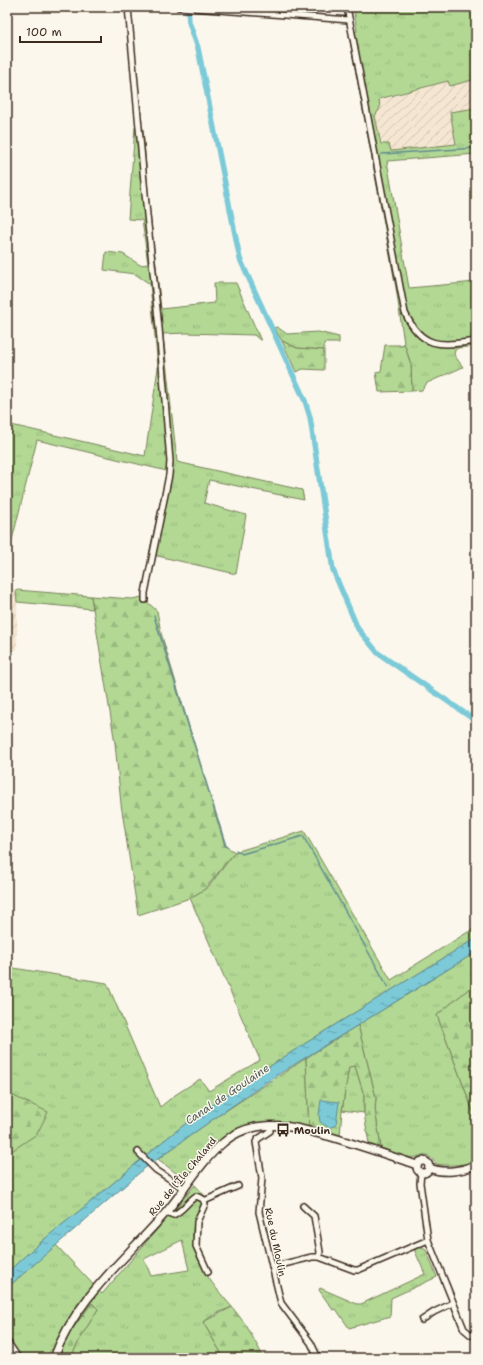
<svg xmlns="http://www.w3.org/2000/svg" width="483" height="1365" viewBox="0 0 483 1365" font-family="'Shantell Sans',sans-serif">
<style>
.industrial{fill:url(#industrial-furrows)}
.grass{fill:url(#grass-tufts);stroke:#768159;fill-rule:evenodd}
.forest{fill:url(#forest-firs);stroke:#768159}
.water{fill:url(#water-ripples);stroke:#618a8e}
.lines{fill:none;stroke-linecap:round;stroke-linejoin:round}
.stream{stroke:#618a8e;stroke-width:1.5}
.canal{stroke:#7bcad8;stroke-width:5.5}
.street-casing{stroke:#3b2a1e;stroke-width:8}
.secondary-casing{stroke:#3b2a1e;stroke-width:10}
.street{stroke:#fbf7ec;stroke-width:5}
.secondary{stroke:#fbf7ec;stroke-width:7}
.labels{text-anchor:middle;stroke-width:3;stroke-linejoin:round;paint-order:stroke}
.poi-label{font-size:10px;font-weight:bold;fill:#3b2a1e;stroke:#fbf7ec;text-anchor:start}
.street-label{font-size:10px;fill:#3b2a1e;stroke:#fbf7ec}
.water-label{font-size:11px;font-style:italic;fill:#4e5a56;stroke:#fbf7ec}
</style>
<defs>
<pattern id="industrial-furrows" width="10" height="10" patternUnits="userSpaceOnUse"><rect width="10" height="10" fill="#f4e6d1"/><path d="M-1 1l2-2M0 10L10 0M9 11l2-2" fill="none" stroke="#d2c5b3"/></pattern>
<pattern id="grass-tufts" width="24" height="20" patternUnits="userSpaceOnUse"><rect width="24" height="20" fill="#b2d894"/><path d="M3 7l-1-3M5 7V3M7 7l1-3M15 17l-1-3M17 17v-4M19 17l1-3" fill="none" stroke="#9aba7f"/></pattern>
<pattern id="forest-firs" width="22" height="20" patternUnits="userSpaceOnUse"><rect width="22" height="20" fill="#b2d894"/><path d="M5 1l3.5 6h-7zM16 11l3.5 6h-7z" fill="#9aba7f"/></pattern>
<pattern id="water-ripples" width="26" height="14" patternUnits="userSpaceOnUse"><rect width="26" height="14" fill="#7bcad8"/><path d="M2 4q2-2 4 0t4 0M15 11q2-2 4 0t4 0" fill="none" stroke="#66a4af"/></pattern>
</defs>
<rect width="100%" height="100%" fill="#fbf7ec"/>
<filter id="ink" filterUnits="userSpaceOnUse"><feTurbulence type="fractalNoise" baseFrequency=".025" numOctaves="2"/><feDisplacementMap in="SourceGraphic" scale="8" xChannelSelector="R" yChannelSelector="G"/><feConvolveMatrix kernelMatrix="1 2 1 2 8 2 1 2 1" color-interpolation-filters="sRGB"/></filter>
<g filter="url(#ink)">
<g class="industrial">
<path d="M476,79V108L450,112L456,144L390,151L382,144L375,116L380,108L379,100L449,81L450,86Z"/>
<path d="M7,590H16L17,602V650L7,649Z"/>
</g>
<g class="grass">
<path d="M353,7H476V79L450,86L448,81L379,99L380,108L375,116L381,144H389L391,151L456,144L450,112L476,108V154L387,161L409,288L476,282V346L458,348L455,350L454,355L463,367L427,383L422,390L412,391L411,365L404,343L396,288L349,35L357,31Z"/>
<path d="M135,127L143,128L149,205L161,309L215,303L214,283H236L261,341L254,335L186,333L163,334L177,462L302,490L304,500L209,480L204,503L246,515L236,574L149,554L167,471L37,440L7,560V424L145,456L158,368L150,284L135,274L104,270L106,252L123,254L140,265L148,264L142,220L128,219Z"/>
<path d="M277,327L287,334L318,332L339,337V343H324V350L297,348L282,341L274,328Z"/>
<path d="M16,590L91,596L93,609L17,602Z"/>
<path d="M304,831L391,980L476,927V938C383,996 288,1051 198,1115C166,1137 136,1164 106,1189C73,1217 38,1242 7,1273V967L107,983L160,1107L175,1095L200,1079L209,1091L260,1060L190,898L205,889L209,886L235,852Z"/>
<path d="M476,952V983L437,1015L476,1119V1159C466,1166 448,1166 436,1164C424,1147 421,1160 408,1157C399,1155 390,1151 381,1148L375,1109L376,1098L358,1025Z"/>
<path d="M306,1058L309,1129C298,1127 288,1122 276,1122C229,1121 212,1147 187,1182L158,1159L212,1120Z"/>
<path d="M349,1066H355L364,1095V1113L342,1110Z"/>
<path d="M195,1185L205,1196C202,1204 196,1213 194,1222C188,1256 211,1283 232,1307L217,1313L203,1322L224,1358H72V1355L82,1335L98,1309L92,1303L70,1333L60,1351L52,1349L45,1358H22L16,1350L8,1354L9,1358H7V1288L56,1245L102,1294ZM182,1240L189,1270L151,1276L144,1259Z"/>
<path d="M422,1248L426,1250L437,1277L391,1298L390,1318L387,1317L349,1328L336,1309L333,1310L319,1290L320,1288L357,1304H361L425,1274L414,1249Z"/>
</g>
<g class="forest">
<path d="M282,341L297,348L324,350V370L303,369L296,372Z"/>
<path d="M404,343L411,365L412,391L379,392L376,372L381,371L385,345H402Z"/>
<path d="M91,596L132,599L142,597L157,611L161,633L225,846L235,852L205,889L190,898L138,915L121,804L115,743Z"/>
<path d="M476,983V1119L437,1015Z"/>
<path d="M358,1025L376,1098L375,1109L381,1148L369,1144L364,1113V1095L355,1066L349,1067L342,1110L340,1136L309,1129L306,1058Z"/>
<path d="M7,1093L48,1112L37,1134L7,1154Z"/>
<path d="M92,1303L98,1309L82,1335L72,1355V1358H59C63,1337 80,1320 92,1303Z"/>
<path d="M232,1307L246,1325L264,1358H224L203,1322Z"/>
</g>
<g class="water">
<path d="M476,938V952L274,1077L212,1120L145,1168L7,1288V1273C38,1242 73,1217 106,1189C136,1164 166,1137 198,1115C288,1051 383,996 476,938Z"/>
<path d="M321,1100L339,1102L336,1125L329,1128L320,1122L319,1115Z"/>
</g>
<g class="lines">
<g class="stream">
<path d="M382,154L476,148"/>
<path d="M154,616L226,846L228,847"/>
<path d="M236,850L242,854L303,836L388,987"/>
</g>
<path class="canal" d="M188,7L189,22L198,48L240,259L305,401L310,417L333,570L358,629L378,653L476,721"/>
<g class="street-casing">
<g id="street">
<path d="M128,7L147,215L159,328L170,461L169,475L145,593V600"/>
<path d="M179,7L349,20"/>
<path d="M347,7L405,313C422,349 440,346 476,341"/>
<path d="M270,1125V1131L258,1139L256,1142L262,1178L259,1212L281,1303L311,1343L318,1358"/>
<path d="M138,1152L156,1170L185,1189"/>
<path d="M421,1173L420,1183L428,1240L464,1329L471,1335H476"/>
<path d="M204,1201L238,1186"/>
<path d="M303,1206L314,1216L320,1252L319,1257"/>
<path d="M167,1212L173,1215C183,1211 187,1202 196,1196L203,1199L205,1204L197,1222L196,1246L208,1272"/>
<path d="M272,1267L312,1257H319L354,1270H358L428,1240"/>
<path d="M422,1320L434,1312L453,1303"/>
</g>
</g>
<g class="secondary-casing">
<g id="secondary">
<circle cx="423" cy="1167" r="6"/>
<path d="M429,1168C444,1174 462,1171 476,1165"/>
<path d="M7,1343L17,1358"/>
<path d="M54,1358C75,1298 128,1257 168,1210C186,1188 202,1160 224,1142C233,1134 245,1129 256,1127C281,1122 304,1130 328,1136C358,1145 388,1155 417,1165"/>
</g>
</g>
<use href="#street" class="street"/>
<use href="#secondary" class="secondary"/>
</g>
</g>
<defs>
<g id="bus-bare" transform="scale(1.08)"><path d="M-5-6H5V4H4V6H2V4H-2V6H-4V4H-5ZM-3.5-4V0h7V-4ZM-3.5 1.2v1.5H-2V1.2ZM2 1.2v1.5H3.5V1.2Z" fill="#3b2a1e" stroke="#fbf7ec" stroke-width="2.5" paint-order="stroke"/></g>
</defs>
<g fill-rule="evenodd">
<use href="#bus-bare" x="283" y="1130"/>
</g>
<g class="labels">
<g class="poi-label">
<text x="294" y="1134">Moulin</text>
</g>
<g class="street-label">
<text transform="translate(182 1176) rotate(-50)" y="4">Rue de l'Île Chaland</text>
<text transform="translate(276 1242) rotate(78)" y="4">Rue du Moulin</text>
</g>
<g class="water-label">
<text transform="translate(227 1094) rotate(-34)" y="4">Canal de Goulaine</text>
</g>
</g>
<rect width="483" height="1365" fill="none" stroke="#fbf7ec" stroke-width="24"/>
<rect x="12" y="12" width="459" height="1341" fill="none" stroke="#3b2a1e" stroke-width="1.5" filter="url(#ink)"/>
<path d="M20 36v6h81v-6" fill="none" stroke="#3b2a1e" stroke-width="2"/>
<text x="26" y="36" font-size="12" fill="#3b2a1e" stroke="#fbf7ec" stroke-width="3" paint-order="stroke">100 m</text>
</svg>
